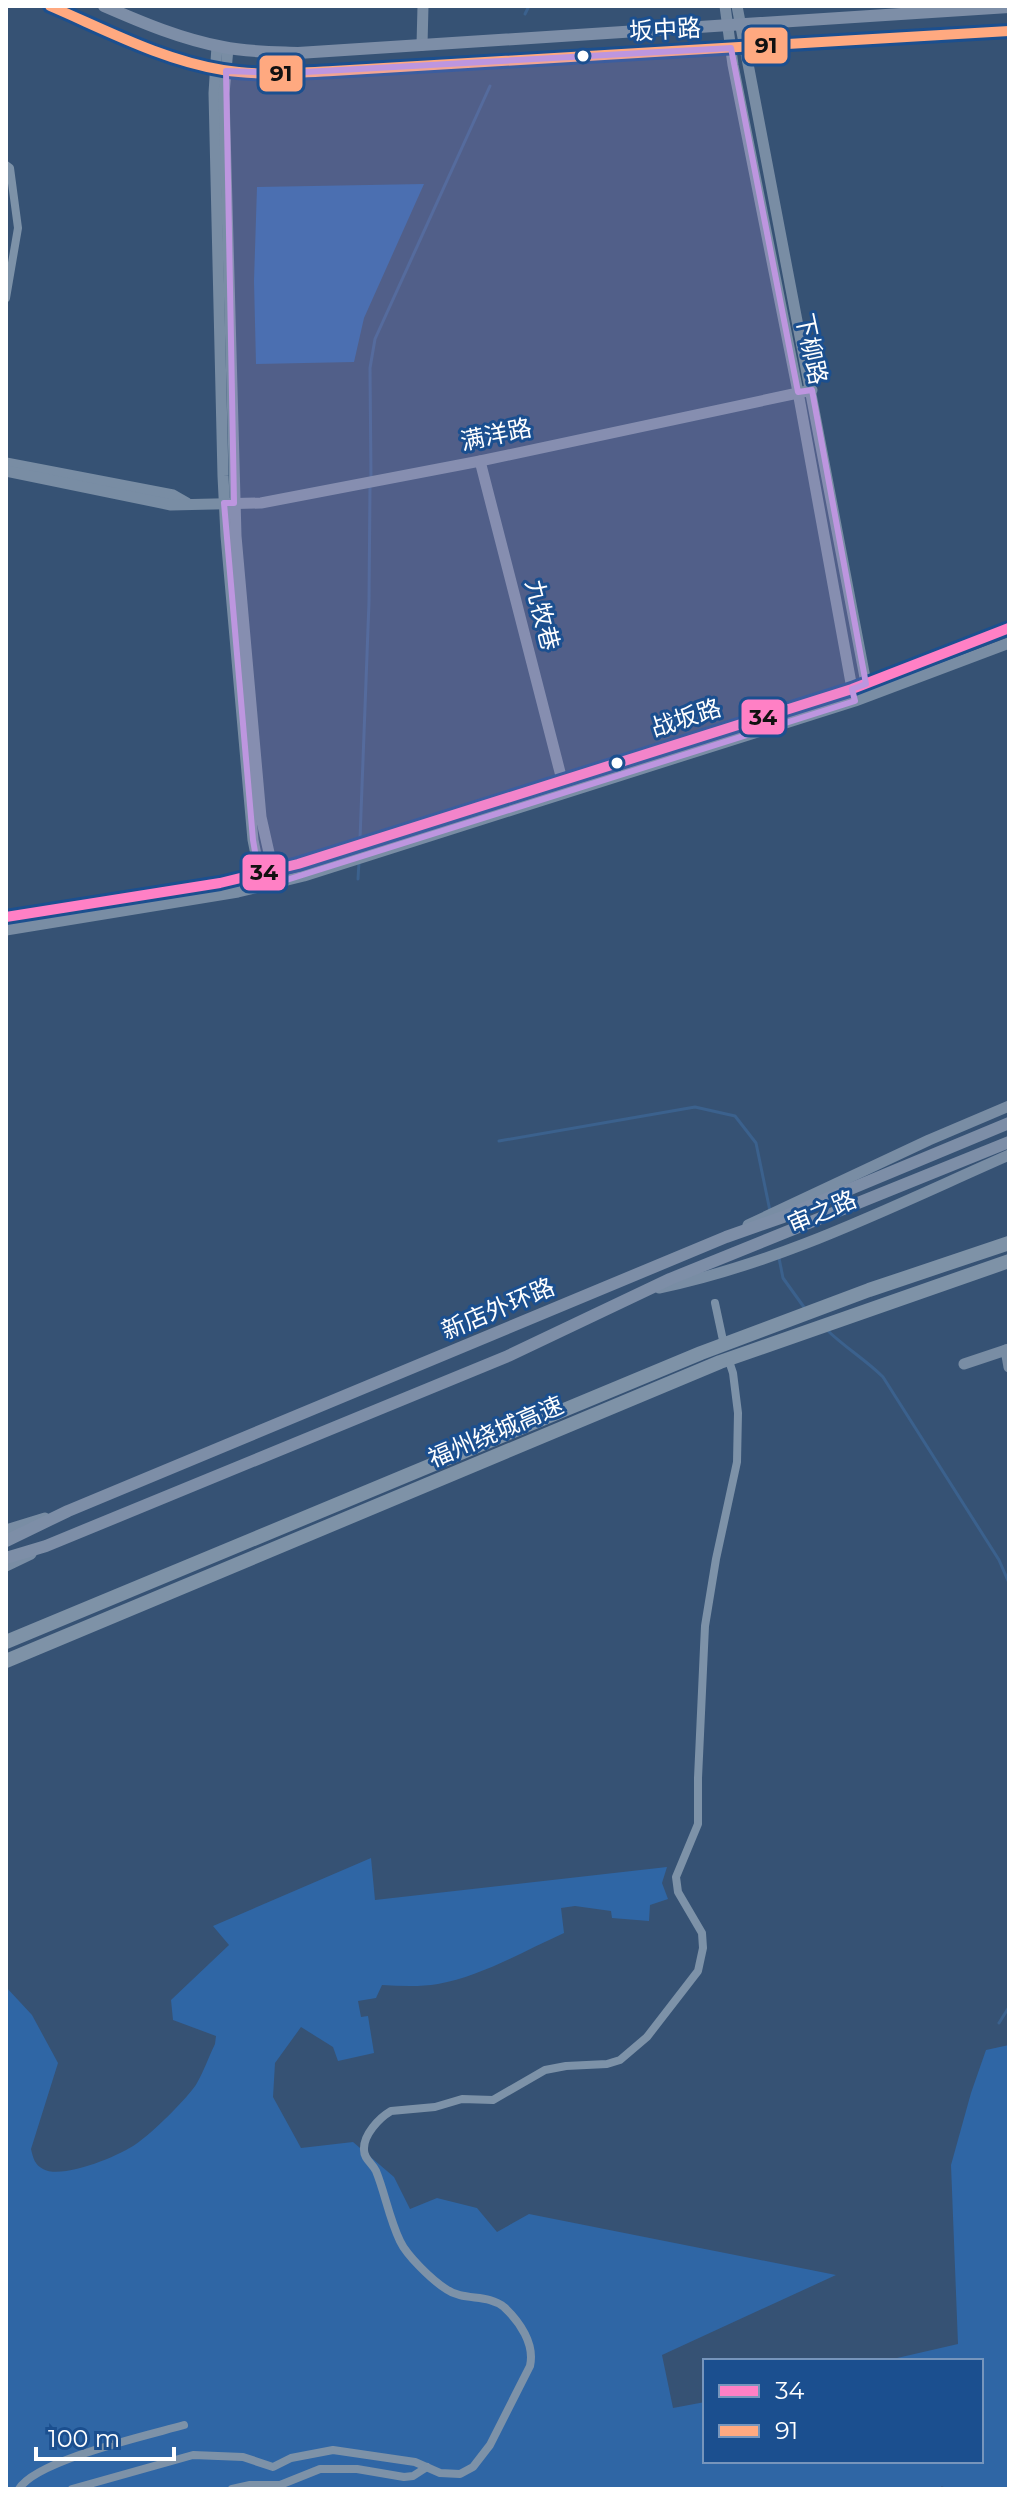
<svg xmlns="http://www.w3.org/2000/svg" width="1015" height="2495" viewBox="0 0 1015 2495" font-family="Montserrat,'Noto Sans SC',sans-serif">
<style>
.green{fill:#2f66a5}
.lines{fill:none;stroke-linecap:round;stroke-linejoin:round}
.stream{stroke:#3b618d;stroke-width:3}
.street{stroke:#7d92a8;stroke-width:8}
.secondary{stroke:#798da4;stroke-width:11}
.primary{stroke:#7d8ea7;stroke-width:12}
.highway-bridge{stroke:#7e92a7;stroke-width:14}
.bus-1-casing{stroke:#1b4f8f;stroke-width:16}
.bus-2-casing{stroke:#1b4f8f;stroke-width:16}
.bus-1{stroke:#ff80c5;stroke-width:10}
.bus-2{stroke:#ffa980;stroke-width:10}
.marked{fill:#bd96df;fill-opacity:0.2;stroke:#bd96df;stroke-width:6;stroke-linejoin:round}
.bus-dot{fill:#fff;stroke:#1b4f8f;stroke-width:3}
.labels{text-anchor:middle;stroke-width:6;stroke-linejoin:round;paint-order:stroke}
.street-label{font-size:24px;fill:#fff;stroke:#1b4f8f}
.line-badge{stroke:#1b4f8f;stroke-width:3}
.pale-badge-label{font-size:22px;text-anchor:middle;font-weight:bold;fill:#111}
</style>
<rect width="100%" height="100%" fill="#365274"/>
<g class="green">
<path d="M424,184L364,318L354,362L256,364L254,281L257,187Z"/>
<path d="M371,1858L375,1900L667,1867L662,1883L668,1899L650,1905L649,1921L612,1918L611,1911L575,1906L561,1908L564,1933C524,1951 482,1976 438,1984C420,1987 401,1986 382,1985L376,1998L358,2001L361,2017L368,2016L374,2053L338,2061L333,2047L301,2027L275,2063L273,2097L301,2148L353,2142L394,2177L410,2209L437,2198L477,2208L497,2232L529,2214L836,2275L662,2355L673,2408L705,2402V2461H981V2361H884L958,2344L951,2165L971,2093L986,2050L1009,2045V2489H949L941,2486L943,2489H6V1987L32,2015L58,2063L31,2149C33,2158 35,2165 43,2169C62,2180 119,2156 136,2144C150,2135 189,2097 197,2083C204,2071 209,2056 215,2044L216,2036L173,2020L171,2000L229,1945L213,1926Z"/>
</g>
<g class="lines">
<g class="stream">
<path d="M525,14L529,6"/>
<path d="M371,479L370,368L375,339L490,86"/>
<path d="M360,839L369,602L370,487"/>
<path d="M358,879L359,862"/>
<path d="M499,1141L695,1107L735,1116L756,1143L770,1211"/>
<path d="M779,1258L783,1278L806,1310"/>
<path d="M826,1329C844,1347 865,1359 883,1377L999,1560L1009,1583"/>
<path d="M999,2023L1009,2007"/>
</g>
<g class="street">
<path d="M6,165L10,168L18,228L6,298"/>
<path d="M715,1303L724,1345"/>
<path d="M19,2489C36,2460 149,2435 184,2425"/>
<path d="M72,2489L193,2455L243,2457L273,2467L291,2458L333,2450L415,2462L440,2473L460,2474L473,2467L490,2445L530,2366C535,2344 520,2322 504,2307C487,2293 464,2302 446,2289C432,2280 407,2256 400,2241C389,2218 385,2193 376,2171C372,2163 364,2159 364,2150C363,2135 379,2118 391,2111L435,2107L462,2099L493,2100L545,2070L566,2066L607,2064L620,2060L647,2037L698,1971L703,1948L702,1933L678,1892L676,1877L698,1824V1778L705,1626L716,1559L737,1462L738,1413L733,1373L728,1358"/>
<path d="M232,2489L250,2485H280L320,2469H357L404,2477L413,2476L427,2467"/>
</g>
<g class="secondary">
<path d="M725,6L733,65L798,392L853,694"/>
<path d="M737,6L867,688"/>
<path d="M422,45L423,6"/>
<path d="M217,46L214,93L223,476L226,536L253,840L261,879"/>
<path d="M228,48L224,94L236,536L261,817L274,875"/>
<path d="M480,461L562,780"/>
<path d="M6,463L173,495L187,503"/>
<path d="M6,471L171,505L261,503L480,461L812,390"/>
<path d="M6,917L220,883L298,864L852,689L1009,628"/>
<path d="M6,930L238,892L304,876L855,701L1009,643"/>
<path d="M748,1225L929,1140L1009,1106"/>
<path d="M659,1288C781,1263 895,1205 1009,1155"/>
<path d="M1006,1350L1009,1367"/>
<path d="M964,1364L1009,1349"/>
<path d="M6,1530L45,1518"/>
<path d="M6,1566L31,1554"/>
</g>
<g class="primary">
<path d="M50,6C106,30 162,60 223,70C259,76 297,73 333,71L1009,31"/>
<path d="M104,6C143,23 181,39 223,47C247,52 273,52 298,53L1009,7"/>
<path d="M6,1541L68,1511L726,1237L783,1217L1009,1123"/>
<path d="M6,1558L46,1546L508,1356L670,1279L1009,1142"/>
</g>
<g class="highway-bridge">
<path d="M6,1642L701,1353L869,1290L1009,1243"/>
<path d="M6,1661L720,1362L1009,1261"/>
</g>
<g class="bus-1-casing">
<path id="bus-1" d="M6,917L220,883L298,864L852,689L1009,628"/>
</g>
<g class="bus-2-casing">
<path id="bus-2" d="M50,6C106,30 162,60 223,70C259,76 297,73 333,71L1009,31"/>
</g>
<use href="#bus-1" class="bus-1"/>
<use href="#bus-2" class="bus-2"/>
</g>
<path class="marked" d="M731,48L798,392L812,390L866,684L852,689L855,701L277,883L273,871L259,875L253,840L224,503H234L226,71L287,73Z"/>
<g class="bus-dot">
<circle cx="583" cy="56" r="7"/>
<circle cx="617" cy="763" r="7"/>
</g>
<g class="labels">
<g class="street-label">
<text transform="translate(665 30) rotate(-3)" y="8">坂中路</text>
<text transform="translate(811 349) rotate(78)" y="8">下柳路</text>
<text transform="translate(496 435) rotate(-12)" y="8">满洋路</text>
<text transform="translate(542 615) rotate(76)" y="8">九牧巷</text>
<text transform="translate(686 718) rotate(-18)" y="8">战坂路</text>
<text transform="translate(822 1212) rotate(-23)" y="8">审之路</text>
<text transform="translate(498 1309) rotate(-23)" y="8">新店外环路</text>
<text transform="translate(496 1432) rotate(-23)" y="8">福州绕城高速</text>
</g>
</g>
<g class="line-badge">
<rect x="743" y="26" width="46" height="39" rx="8" fill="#ffa980"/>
<rect x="258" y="54" width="46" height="39" rx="8" fill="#ffa980"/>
<rect x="740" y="698" width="46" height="38" rx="8" fill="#ff80c5"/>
<rect x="241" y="853" width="46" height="39" rx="8" fill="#ff80c5"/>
</g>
<g class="pale-badge-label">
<text x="766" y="53">91</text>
<text x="281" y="81">91</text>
<text x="763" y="725">34</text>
<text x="264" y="880">34</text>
</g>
<rect width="1015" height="2495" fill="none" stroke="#ffffff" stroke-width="16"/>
<rect x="703" y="2359" width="280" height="104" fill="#1b4f8f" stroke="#7695bc" stroke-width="2"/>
<rect x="719" y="2385" width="40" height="12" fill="#ff80c5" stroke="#7695bc" stroke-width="2"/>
<text x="775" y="2399" font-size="24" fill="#ffffff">34</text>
<rect x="719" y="2425" width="40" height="12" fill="#ffa980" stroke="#7695bc" stroke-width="2"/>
<text x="775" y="2439" font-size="24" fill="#ffffff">91</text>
<path d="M36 2447v12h138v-12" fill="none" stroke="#ffffff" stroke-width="4"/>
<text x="48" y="2447" font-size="24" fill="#ffffff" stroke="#1b4f8f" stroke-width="6" paint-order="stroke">100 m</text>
</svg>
